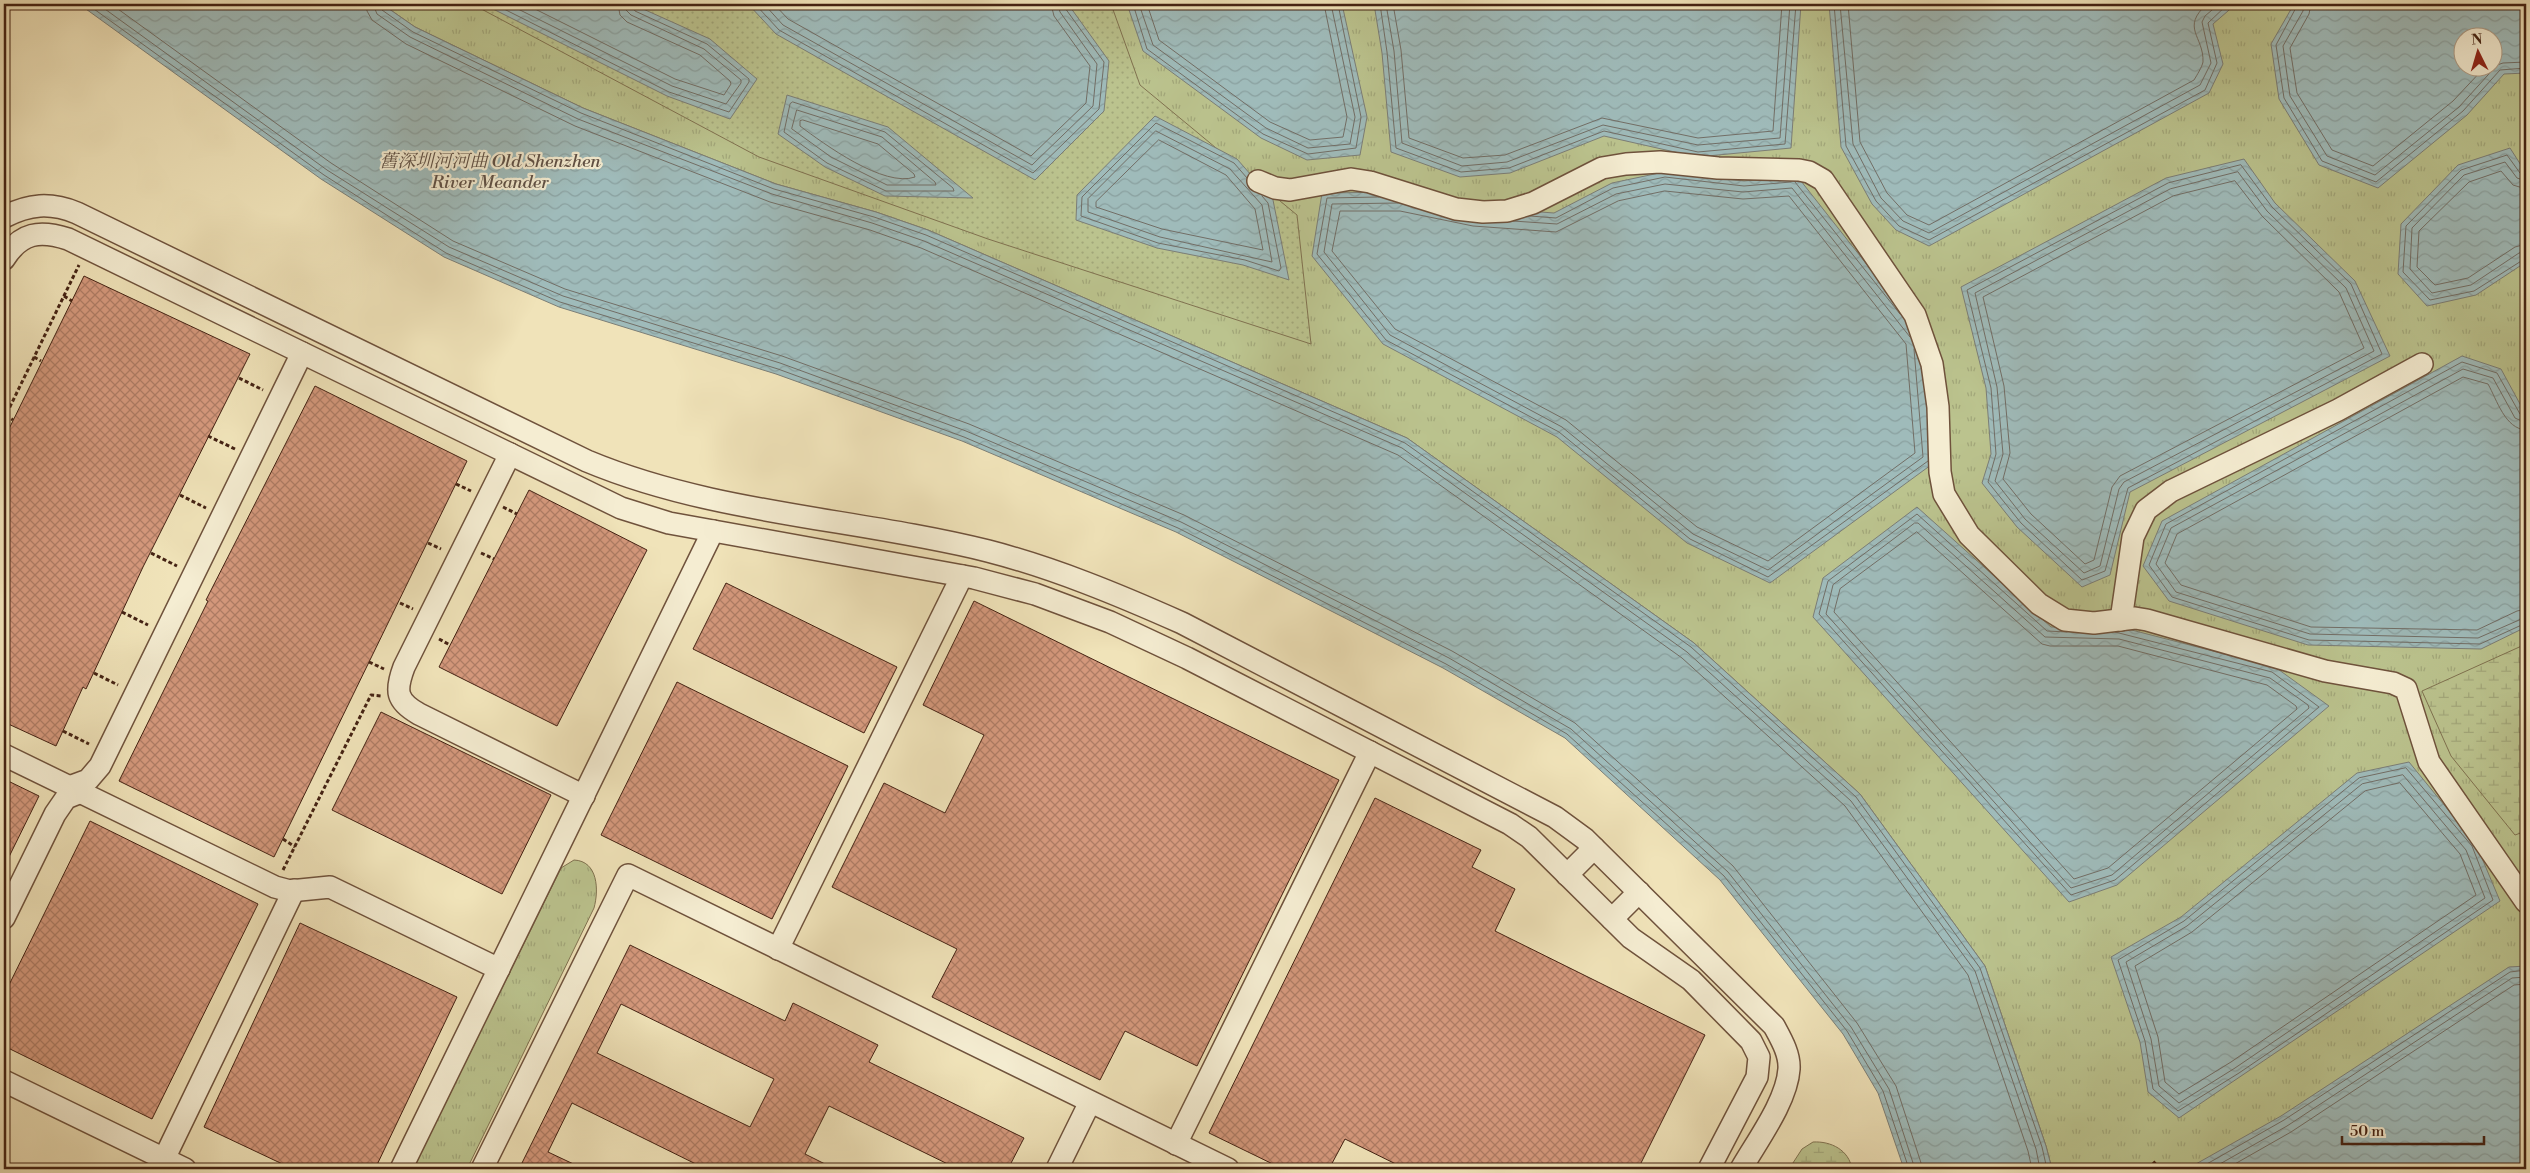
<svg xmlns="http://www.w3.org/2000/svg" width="2530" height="1173" viewBox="0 0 2530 1173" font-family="'Libre Bodoni','Noto Serif SC',serif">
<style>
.grass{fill:url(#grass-tufts);stroke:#807250;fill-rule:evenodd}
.wetland{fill:url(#wetland-marsh);stroke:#807250}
.park{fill:url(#park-dots);stroke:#807250}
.water{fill:url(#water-waves);stroke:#7b7e77;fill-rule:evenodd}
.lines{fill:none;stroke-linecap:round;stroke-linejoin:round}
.shore{stroke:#726e66;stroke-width:1}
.building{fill:url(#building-cross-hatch);stroke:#442213;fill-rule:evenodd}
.minor-casing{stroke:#6f523c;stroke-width:24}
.path{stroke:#442213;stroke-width:3;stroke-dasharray:4 2.5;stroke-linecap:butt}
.minor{stroke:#f5edd2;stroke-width:21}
.labels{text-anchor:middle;stroke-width:4.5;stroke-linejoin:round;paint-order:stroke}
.water-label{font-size:18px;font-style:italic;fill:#5f5045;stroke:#f5edd2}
</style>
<defs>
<pattern id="grass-tufts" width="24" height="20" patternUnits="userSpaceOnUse" patternTransform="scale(1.25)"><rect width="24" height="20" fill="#bbc38e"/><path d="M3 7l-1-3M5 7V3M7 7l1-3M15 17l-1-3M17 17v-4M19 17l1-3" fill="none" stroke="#a2a77a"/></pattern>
<pattern id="wetland-marsh" width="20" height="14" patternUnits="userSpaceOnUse" patternTransform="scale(1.25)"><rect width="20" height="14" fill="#bbc38e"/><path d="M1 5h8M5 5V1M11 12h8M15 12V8" fill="none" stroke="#a2a77a"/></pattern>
<pattern id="park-dots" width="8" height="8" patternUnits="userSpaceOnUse" patternTransform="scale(1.25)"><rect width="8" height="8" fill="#bbc38e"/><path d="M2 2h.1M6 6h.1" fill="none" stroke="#a2a77a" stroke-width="1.8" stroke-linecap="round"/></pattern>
<pattern id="water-waves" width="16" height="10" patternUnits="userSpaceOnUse" patternTransform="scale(1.25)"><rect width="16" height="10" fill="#9fbbba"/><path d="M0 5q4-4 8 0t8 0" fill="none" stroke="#8aa09f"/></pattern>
<pattern id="building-cross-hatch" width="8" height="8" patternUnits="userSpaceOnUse" patternTransform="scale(1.25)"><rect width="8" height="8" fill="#d4987c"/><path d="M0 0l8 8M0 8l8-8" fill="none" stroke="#ae7c64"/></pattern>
</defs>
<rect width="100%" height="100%" fill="#f0e3b9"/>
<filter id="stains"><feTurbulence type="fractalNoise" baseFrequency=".004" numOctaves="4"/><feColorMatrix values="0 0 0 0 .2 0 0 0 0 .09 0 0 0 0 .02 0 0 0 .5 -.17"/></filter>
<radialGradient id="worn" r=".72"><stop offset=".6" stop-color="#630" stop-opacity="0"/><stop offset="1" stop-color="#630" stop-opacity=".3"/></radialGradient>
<g class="grass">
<path d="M382,4H2526V1169H2052L2046,1146L1985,966L1860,794L1694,643L1407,438L928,230L876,212L776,184L583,108L415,27ZM2462,38H2492V68H2462Z"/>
<path d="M574,860C598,861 599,890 594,908L467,1169H413L561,868Z"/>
</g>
<g class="wetland">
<path d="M2526,644V831L2515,835L2451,756L2422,691Z"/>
<path d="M1813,1142C1831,1141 1849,1150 1852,1169H1789L1802,1149Z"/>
</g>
<path class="park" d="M472,4H1111L1140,85L1297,215L1311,344L988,239L759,157Z"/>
<g class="water">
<path d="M79,4H382L415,27L583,108L776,184L876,212L928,230L1407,438L1694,643L1860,794L1985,966L2046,1146L2052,1169H1904L1878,1093L1843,1034L1720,880L1565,738L1443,668L1176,532L962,441L776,374L559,307L444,257L321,179Z"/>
<path d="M483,4H632L710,39L757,79L730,119L667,96Z"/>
<path d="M748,4H1068L1109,61L1104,111L1035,180L776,34Z"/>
<path d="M1127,4H1342L1367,117L1360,155L1307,160L1261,138L1143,51Z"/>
<path d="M1374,4H1801L1791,148L1697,157L1604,136L1510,173L1460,177L1391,152L1382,53Z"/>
<path d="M1829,4H2236L2213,24L2223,64L2209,93L1929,246L1896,230L1872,204L1841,147Z"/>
<path d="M2294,4H2526V73L2504,74L2467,115L2378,188L2319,165L2279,99L2271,44ZM2462,38H2492V68H2462Z"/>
<path d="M787,95L888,127L973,198L885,196L825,167L778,134Z"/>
<path d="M1155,116L1237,159L1273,200L1289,280L1243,265L1157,248L1076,220L1077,195Z"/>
<path d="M2510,148L2526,173V262L2476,295L2427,306L2398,274L2401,224L2458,165Z"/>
<path d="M2244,159L2275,203L2355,281L2390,356L2130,492L2110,575L2082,587L2017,527L1982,483L1991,454L1986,388L1961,287L2166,178Z"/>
<path d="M1664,172L1744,181L1797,176L1924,337L1935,462L1770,583L1687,543L1557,437L1383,344L1312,256L1322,193L1401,192L1475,207L1554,213L1612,183Z"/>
<path d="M2462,356L2501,369L2526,415V627L2481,649L2308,645L2169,601L2143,566L2162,521Z"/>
<path d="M1917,507L2051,627H2120L2275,667L2329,706L2117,885L2069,902L1813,617L1823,578Z"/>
<path d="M2409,762L2476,844L2500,901L2179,1118L2148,1092L2140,1042L2111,957L2181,917L2357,773Z"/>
<path d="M2526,966V1169H2187L2281,1116L2509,967Z"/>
</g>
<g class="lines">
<g class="shore">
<path d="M87,4L324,175L446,253L560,302L778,369L964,437L1178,528L1446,664L1567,734L1724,876L1847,1031L1883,1091L1909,1169"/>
<path d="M98,4L327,170L449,247L563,296L780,363L966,431L1181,522L1449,658L1571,729L1728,872L1851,1027L1889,1089L1915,1169"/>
<path d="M111,4L331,163L453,241L565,289L782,356L969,424L1184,515L1452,651L1575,723L1733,866L1857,1023L1896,1086L1923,1169"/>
<path d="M366,4L367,11L372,20L406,44L575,126L770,202L870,230L921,248L1398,455L1682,658L1845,806L1968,975L2028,1151L2032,1169"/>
<path d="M373,4L377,14L410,37L578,119L772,194L872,223L924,241L1402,448L1687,652L1851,801L1975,971L2036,1149L2040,1169"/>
<path d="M379,4L382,10L413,32L581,113L774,189L874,217L926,235L1405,443L1691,647L1856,797L1980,968L2042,1147L2047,1169"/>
<path d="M494,4L669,92L729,112L749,82V79L707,44L635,11L631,4"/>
<path d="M508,4L672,86L726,104L741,83V80L704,49L631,15L626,10L625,4"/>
<path d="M525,4L675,79L724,95L731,84L730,81L700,55L627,22L620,15L618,4"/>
<path d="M755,4L779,30L1033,173L1099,109L1104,62L1065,8L1064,4"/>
<path d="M764,4L783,25L1032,165L1093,106L1097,64L1060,12L1058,4"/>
<path d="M774,4L788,19L1031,156L1086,103L1090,66L1054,16L1051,4"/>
<path d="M1133,4L1147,49L1263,134L1308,154L1356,148L1361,117L1338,4"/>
<path d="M1139,4L1153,45L1266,128L1308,148L1350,144L1355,117L1331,4"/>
<path d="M1147,4L1159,40L1270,122L1310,140L1343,137L1347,117L1324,4"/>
<path d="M1380,4L1387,52L1396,148L1461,172L1509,168L1604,131L1698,152L1785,144L1796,4"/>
<path d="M1386,4L1394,51L1402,143L1462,166L1507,162L1603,125L1698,145L1780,138L1790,4"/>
<path d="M1393,4L1401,50L1409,138L1463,158L1505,155L1602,118L1698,138L1773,131L1782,4"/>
<path d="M1834,4L1846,146L1876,201L1899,226L1929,240L2205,90L2217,63L2208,23L2228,4"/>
<path d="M1840,4L1853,144L1881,198L1903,221L1929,233L2200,85L2211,63L2202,22L2205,16L2219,4"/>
<path d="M1848,4L1860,142L1887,193L1907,215L1929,225L2194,80C2197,75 2202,67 2203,62C2204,36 2180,28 2207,4"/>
<path d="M2298,4L2276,45L2284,98L2322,161L2376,182L2463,111L2500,70L2526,68"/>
<path d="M2304,4L2303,11L2283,46L2290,96L2327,156L2375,175L2459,107L2497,65L2503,63L2526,62"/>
<path d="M2311,4L2309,14L2290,48L2297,93L2332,150L2373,166L2453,101L2484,68"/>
<path d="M793,102L885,132L953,188L954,191H886L827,163L784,132L790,104Z"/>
<path d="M797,110L882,137L935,182L936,185H887L831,157L792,129Z"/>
<path d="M803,120L878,144L914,174L915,177C884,188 824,144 800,126V121Z"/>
<path d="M1156,131L1230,169L1262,205L1272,262L1160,237L1088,212V199Z"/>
<path d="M1159,140L1226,175L1255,209L1263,250L1162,229L1096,207V202Z"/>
<path d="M2241,165L2272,207L2351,284L2382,354L2128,488L2105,571L2082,580L2021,523L1988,482L1996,454L1991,388L1967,290L2168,183Z"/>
<path d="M2238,172L2267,211L2346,288L2374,351L2124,482L2119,489L2100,566L2084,573L2025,519L1995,481L2003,454L1997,387L1975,293L2170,189Z"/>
<path d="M2526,175L2520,173L2507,155L2461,170L2406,226L2403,272L2430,300L2474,291L2526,258"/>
<path d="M1247,178L1234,163L1156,123L1082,197L1081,216L1158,243L1245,260L1279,271L1281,268L1268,203L1262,196"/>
<path d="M2235,181L2262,216L2339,292L2364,348L2120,476L2112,487L2094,560L2085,564L2031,514L2003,479L2010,453L2004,386L1983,297L2173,196Z"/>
<path d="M2526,181L2517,178L2505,162L2464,175L2412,228L2410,269L2432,293L2471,285L2519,253L2526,251"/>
<path d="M1795,182L1900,314"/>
<path d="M2526,189L2513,185L2501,171L2469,182L2419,231L2417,267L2435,285L2468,278L2515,247L2526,244"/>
<path d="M1665,191L1743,199L1789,196L1906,344L1915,453L1768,561L1697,527L1566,420L1395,329L1332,251L1340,211H1400L1473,226L1556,232L1618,201Z"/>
<path d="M1379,197L1327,198L1317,254L1386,340L1559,432L1690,539L1768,577L1928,461"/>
<path d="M1398,203L1332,204L1324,252L1390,335L1562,427L1693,534L1768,570L1923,457L1914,349"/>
<path d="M1530,216L1556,218L1613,188L1665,177L1744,186L1791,182"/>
<path d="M1513,221L1557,224L1616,194L1665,184L1743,192L1792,188L1910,337"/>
<path d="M2526,417L2520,414L2497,373L2462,362L2166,524L2149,565L2172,597L2309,640L2480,644L2526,623"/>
<path d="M2526,423L2515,418L2493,378L2463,369L2171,528L2156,564L2176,592L2310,634L2478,638L2526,617"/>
<path d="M2526,430C2505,429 2497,400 2488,384L2463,377L2177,534L2165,563L2181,585L2311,627L2477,630L2517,611L2526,609"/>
<path d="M1915,523H1918L2045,637L2119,639L2270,678L2308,705L2309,708L2112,875L2071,888L1826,614L1833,585Z"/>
<path d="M1917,532L2042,644L2050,646H2118L2267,685L2296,706L2297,709L2108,868L2074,879L1834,612L1840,589Z"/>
<path d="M2067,632L2047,631L1917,514L1828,581L1819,614L2071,895L2115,880L2319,707L2272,672L2115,632"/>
<path d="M2406,768L2472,846L2493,900L2239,1073L2178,1111L2153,1089L2145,1041L2118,960L2184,921L2359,778Z"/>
<path d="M2403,775L2466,850L2485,898L2235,1068L2179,1103L2159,1086L2151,1039L2126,962L2187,926L2362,784Z"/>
<path d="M2400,783L2460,854L2476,895L2231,1062L2179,1094L2165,1082L2158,1037L2135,966L2192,932L2365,791Z"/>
<path d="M2198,1169L2284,1120L2510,972L2526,970"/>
<path d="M2211,1169L2287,1126L2512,978L2526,977"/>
<path d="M2226,1169L2291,1132L2514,985L2526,984"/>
</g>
</g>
<g class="building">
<path d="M84,276L250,354L143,567L86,689L83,687L56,746L4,722V439Z"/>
<path d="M315,386L467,461L274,857L119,781L208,601L206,600Z"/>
<path d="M529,490L647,550L557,726L439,667Z"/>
<path d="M726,583L897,667L864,733L693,649Z"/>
<path d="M974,601L1339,780L1197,1066L1125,1031L1100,1080L932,997L957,949L832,887L884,783L945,813L984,735L923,705Z"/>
<path d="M677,682L848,766L772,919L601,835Z"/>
<path d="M381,712L551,795L502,894L332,810Z"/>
<path d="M4,779L39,796L4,867Z"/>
<path d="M1375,798L1481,850L1472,867L1515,889L1495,931L1705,1035L1638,1169H1406L1345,1139L1329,1169H1283L1209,1133Z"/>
<path d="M90,821L258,904L152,1119L4,1046V995Z"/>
<path d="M300,923L457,997L375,1169H293L204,1127Z"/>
<path d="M630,945L785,1021L793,1003L878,1045L869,1062L1024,1138L1008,1169H958L829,1106L805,1154L835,1169H706L572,1103L548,1152L584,1169H519ZM621,1004L774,1079L750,1127L597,1053Z"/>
</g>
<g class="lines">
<g class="minor-casing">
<g id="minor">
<path d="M1258,181L1275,188L1290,190L1351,179L1370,182L1456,209L1483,212L1507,211L1533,203L1602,168L1626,164L1660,162L1718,168L1799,170L1809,172L1823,180L1915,315L1932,364L1938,407L1940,472L1944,494L1969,535L2039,604L2065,620L2094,623L2135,618L2147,620L2325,671L2393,683L2406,689L2429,762L2526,902"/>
<path d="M4,217C29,204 50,202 77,213L587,461C714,514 855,518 988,551C1054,568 1119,595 1182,623L1555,817L1585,839L1774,1026C1781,1039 1790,1054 1789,1069C1787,1101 1757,1141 1741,1169"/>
<path d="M4,259C21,232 40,230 68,239L621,508L669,523L974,578L1035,594L1110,622L1187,658L1510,824L1529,837L1631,938L1691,980L1751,1041L1759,1057L1757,1077L1709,1169"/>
<path d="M510,454L404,667C395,691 396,701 419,714L584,796"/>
<path d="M2121,620L2133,537L2146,510L2171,491L2338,410L2422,364"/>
<path d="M4,755L275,887L290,891L330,887L499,969"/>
<path d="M69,787L88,780L100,766L302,353"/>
<path d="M1567,875L1594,848"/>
<path d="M4,918L55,814L66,798L81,792"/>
<path d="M1612,919L1639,892"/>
<path d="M778,949L962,576"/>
<path d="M4,1081L185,1169"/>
<path d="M1176,1144L1370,752"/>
<path d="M164,1159L294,890"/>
<path d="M401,1169L713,531"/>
<path d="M482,1169L628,875L1228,1169"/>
<path d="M1057,1169L1090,1102"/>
</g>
</g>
<g class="path">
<path d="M64,296L72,301"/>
<path d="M34,357L41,361"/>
<path d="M239,378L263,390"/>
<path d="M6,415L13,420"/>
<path d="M4,419L79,265"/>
<path d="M208,436L235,449"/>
<path d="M456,484L471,491"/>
<path d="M180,495L206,508"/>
<path d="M503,507L517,514"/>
<path d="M428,543L441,549"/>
<path d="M151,553L177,566"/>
<path d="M481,553L494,559"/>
<path d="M400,603L413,609"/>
<path d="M122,612L148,625"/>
<path d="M439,639L450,645"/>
<path d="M369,662L384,669"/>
<path d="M94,673L118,685"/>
<path d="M63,731L89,744"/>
<path d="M283,839L295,847"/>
<path d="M283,870L371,695L381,696"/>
<path d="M2148,1169L2156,1161"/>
</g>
<use href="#minor" class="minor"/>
</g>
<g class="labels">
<g class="water-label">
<text x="490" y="167">舊深圳河河曲 Old Shenzhen<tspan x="490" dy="21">River Meander</tspan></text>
</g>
</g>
<rect width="2530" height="1173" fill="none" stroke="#f0e3b9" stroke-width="20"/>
<rect x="5" y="5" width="2520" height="1163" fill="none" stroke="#442213" stroke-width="2.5"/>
<rect x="10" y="10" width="2510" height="1153" fill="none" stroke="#442213"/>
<g transform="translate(2478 52) rotate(355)"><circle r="24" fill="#f5edd2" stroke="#ae9c86"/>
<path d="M0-4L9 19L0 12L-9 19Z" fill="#8f2418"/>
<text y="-8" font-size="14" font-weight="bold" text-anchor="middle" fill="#442213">N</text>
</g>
<path d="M2342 1136v8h142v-8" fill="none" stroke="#442213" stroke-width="2.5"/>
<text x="2350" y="1136" font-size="15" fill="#442213" stroke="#f5edd2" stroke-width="4" paint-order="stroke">50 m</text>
<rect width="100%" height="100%" filter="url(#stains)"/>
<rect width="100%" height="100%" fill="url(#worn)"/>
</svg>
